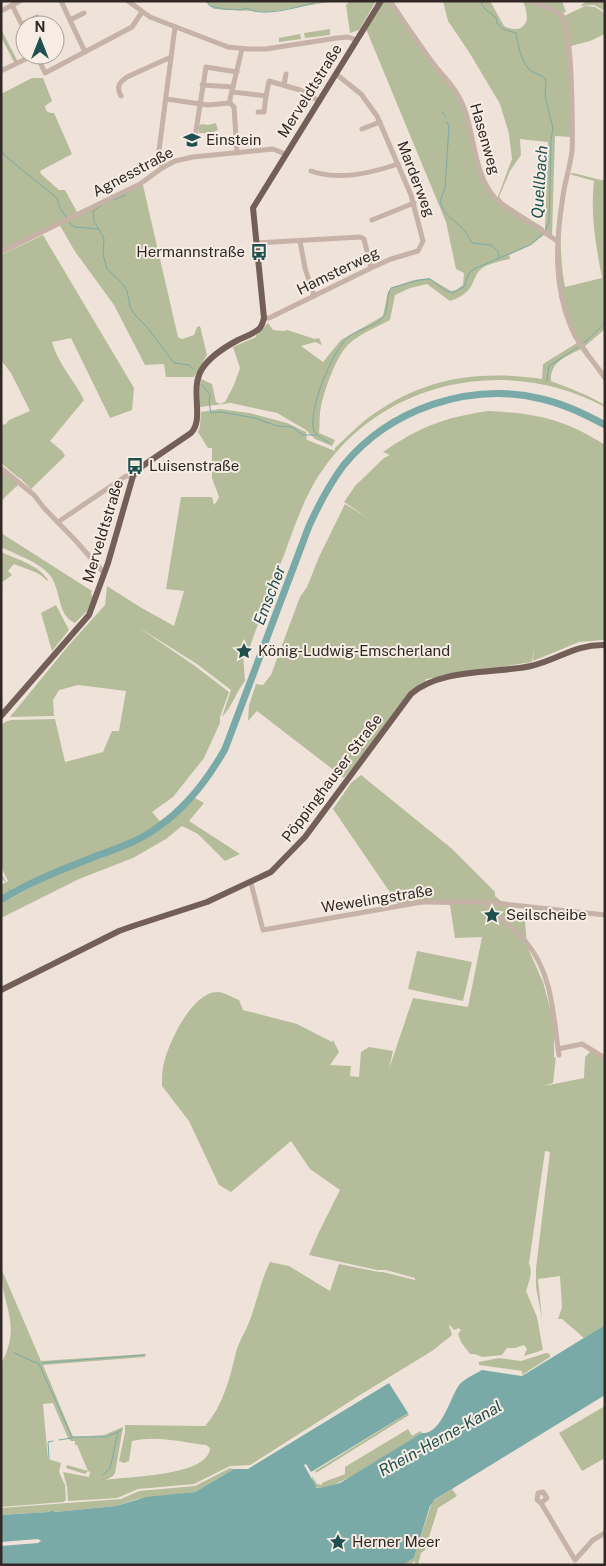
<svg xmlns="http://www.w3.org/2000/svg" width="606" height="1566" viewBox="0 0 606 1566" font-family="'Public Sans',sans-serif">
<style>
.green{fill:#b4bc9a;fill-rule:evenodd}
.water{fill:#7aaaa8}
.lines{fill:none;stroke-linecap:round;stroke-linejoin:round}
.stream{stroke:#7aaaa8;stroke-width:1}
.river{stroke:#7aaaa8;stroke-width:7}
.minor{stroke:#c6b2a6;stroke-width:5}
.major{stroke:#735f58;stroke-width:6}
.labels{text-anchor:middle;stroke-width:4;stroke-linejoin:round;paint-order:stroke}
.street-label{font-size:15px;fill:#322926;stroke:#f7ede4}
.poi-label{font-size:15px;fill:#322926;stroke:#f7ede4;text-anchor:start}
.water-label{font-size:16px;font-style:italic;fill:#1f5050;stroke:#f7ede4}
</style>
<rect width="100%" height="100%" fill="#efe3d9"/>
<g class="green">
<path d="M204,1H335L268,12L214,9Z"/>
<path d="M350,1H376L359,30L350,33L346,5Z"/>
<path d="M383,1H387L458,97L490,193L545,234L531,245L509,255L510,259C501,261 488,263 480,270C475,275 474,282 470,288C466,294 457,299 450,301L427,284L410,288L395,295L390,320C377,327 361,333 350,343C336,355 325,389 321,406C319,415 320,424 319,433L335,440L332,446L315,439L306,430L277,413L231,403L200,407V385L201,379L212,384L216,402L220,404L225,402L234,385L240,368L233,347L256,337V335L268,323L273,330L284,331L287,330L315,339L319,338L322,345L315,342L301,346L323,362L341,340L383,316L388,292L393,287L414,280L429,278L451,291L456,290L463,285L464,273L456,269L446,222L366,29Z"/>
<path d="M443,1H490L504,26C513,31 525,31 527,18C527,13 525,6 523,1C531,1 557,11 561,18C572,35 571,114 571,137L555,136L552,236L545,233L548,142L520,139L521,155L510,171L499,197L505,204L544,228L543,230L497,199L512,159L509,134L500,104L469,52L448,21Z"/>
<path d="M538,1H562L566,12L561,13Z"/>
<path d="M587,1H605V11L594,5L580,6Z"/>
<path d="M585,6L595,7L605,13V34L590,41L571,46L573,78L564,17L566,15Z"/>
<path d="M1,29L18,62H14L1,37Z"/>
<path d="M330,29V35L305,38L304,33Z"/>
<path d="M300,34L301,39L279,42V38Z"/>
<path d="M32,78H43L52,101L45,106C46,112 48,113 54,113L72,154L40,171L41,174L59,190H65L77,212L142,181L178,337L182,339L194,335L197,327L200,326L207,355L194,377H166L164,364L145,365L114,305L74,250L58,222L3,249L1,246V94Z"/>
<path d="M216,123L218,130L211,133H199V126L202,124L208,125Z"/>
<path d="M573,173L605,181V329L585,346L605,376C595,361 582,348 574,332C551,285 557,230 567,181L569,174ZM569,174L594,181C590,214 596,246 602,278L565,287C559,257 558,203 569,174Z"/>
<path d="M43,235L134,388L132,410L110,418L71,338L52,342C58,364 74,380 84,400L50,441L62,451L65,456L31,489L20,478H19L1,463V425L6,424L9,420L30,411L11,373L1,360V255Z"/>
<path d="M566,318L605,380V382L581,349C565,357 550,362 551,381C569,388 588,395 605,405V407C507,354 381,380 319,475C303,500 294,528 284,555C271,588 259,621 247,655L245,652L236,655L243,654L245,681C236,692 232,707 222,717L231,690L197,664L138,627L195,666L229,692L220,717V723L204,758L173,797L152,812L163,825C148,828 135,838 121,844C81,861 39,874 1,897V885L8,881L1,867V726L5,722L11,720L55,719L65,762L103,752L112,731H119L126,691L78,685L59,690L53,700L54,716L10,717L68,646L105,605L107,586L140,607L174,626L184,591L166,589L181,497H212L214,505L217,501L219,497L212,478V448H208L198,432L200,426L201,412L220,409L249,413L287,423L306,432L307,440L335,451V448C347,437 358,425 372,415C426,377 478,370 542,379L543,364L577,343Z"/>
<path d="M488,411C535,413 565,419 605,445L604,640L579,642L533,661L534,647L532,662L426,679L425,682L344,778L257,711L248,721L249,705L256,684L263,685L271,675L300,597L307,587L319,557L345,504L368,518L344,502L355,486L384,458L390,455L383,452C421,426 443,418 488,411Z"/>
<path d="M1,469L18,485L1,501Z"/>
<path d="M1,533L92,591L91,594L93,597L87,611L75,623C56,615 62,589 49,574C37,561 17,555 1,547Z"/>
<path d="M1,552C16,559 39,565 48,580L47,581C39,571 25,569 14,564L8,571L12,575L1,583L3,586L1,588Z"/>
<path d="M56,605L69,630L52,651L41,613Z"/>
<path d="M361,775L451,848L495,892V896L525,922L527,946L543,982L551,1012L554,1032V1058L556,1057L553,1083L544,1086L584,1078L585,1057L591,1051L605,1060V1135L602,1139L605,1136V1325L584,1338L562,1319H558L562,1307L560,1276L538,1279L542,1319L536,1287V1268L550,1152L545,1151L529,1263C533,1273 529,1282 526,1291L537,1317L543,1350L524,1356L527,1349L524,1345L515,1348H507L502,1355L483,1357L474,1354H470L461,1342L458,1334L461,1330L459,1328L454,1330L450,1325L449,1326L452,1334L451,1336L432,1351L360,1395L250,1465L230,1466L194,1484L138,1489L117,1498L68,1501L67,1487L63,1472L89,1477L90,1472L88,1471L85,1474L66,1468L67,1465L88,1471L77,1445H75V1441H71L68,1438L53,1403L43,1404L48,1459L61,1463L59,1472L65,1485L66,1500L63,1502L1,1507V1364C23,1323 1,1306 1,1268L41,1361L146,1354L145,1357L43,1365L73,1437L104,1435L123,1427L115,1473L113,1476L106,1480C126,1476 208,1477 210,1448L206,1445C181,1442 157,1435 132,1441L129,1461L124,1463L119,1461L125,1432V1425L205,1426C223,1406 230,1378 236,1352C239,1341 246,1331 250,1320C257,1301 261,1280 270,1262L289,1266L330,1291L339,1264L379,1272H383L415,1280V1278L386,1270H377L309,1255L318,1234L340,1190L310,1169L291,1141L231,1192L219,1185L189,1121L162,1086C162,1080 162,1073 163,1067C167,1045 192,991 218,992C224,992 233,998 239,1000L243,1010L297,1024L332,1042L333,1040L339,1052L330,1065L351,1066L350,1076L359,1077L361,1052L369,1047L393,1051L389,1069L413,998L468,1007L482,937L455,938L450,905L427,904L400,907L333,809L351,783Z"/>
<path d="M195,798L204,803L189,821L240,854L225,861L198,834L182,826L166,839L133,858L79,879L1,918V904C22,892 44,880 66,871C118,849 154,840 195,798Z"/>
<path d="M417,951L472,962L463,1001L408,989Z"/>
<path d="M546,1353L550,1354V1357L522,1375V1371L479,1365V1362L499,1358L521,1361Z"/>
<path d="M605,1406V1458L582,1471L559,1433Z"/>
<path d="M408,1413L409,1415L316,1473L315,1471Z"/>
<path d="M408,1429L412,1436L420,1431L422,1433C407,1444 334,1491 319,1488C314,1487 312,1480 312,1476L317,1484L322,1485V1483C329,1479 337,1478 345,1474V1467Z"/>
<path d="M230,1468L234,1469L195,1492L137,1499L116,1506L55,1512L50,1510L49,1512L1,1515V1508L121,1499L139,1491L195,1486Z"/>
<path d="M452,1489L457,1496L438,1508L425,1550L421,1553L418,1565H415V1561L409,1565H402L414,1558L432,1502Z"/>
</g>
<path class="water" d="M605,1325V1395L434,1500L430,1506L414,1558L402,1565H1V1546L38,1543L41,1541L38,1539L1,1542V1515L49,1512L51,1510L55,1512L116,1506L146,1497L195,1492L234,1469H248L389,1383L408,1413L311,1472L306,1464L304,1465L317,1488H320L340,1483L422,1433C441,1435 450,1398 459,1385C464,1379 475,1374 482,1370L522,1376Z"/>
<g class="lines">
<g class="stream">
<path d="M207,1L210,6L223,9L240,10L247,8C261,18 298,7 314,3L315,1"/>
<path d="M480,1L485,9L496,18L497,23L503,29L516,33C518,44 521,60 528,68C533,74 541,74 546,79L545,96L553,129L551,139L549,222L545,231"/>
<path d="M442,112L445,116"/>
<path d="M447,122L449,126L445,188L440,202C445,215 450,217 460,226C465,230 469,237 472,243L491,245L498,251L499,257"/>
<path d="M1,149L5,156L57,198L60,208L66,217"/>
<path d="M113,200L126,195"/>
<path d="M69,222L74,227L99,229L104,239L103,254L107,269L122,283L127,291L130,307L136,316L147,327L174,363L189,365L193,369"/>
<path d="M99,229L94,222L93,211L102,205"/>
<path d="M584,343L605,323"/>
<path d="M547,381L549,366L578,347"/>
<path d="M202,385L210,395L209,402L211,413L221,412L255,418L277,426L292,427L303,435H316"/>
<path d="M329,443C324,439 316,436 314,431C307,412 332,352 347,338C357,329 375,328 383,317C390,309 385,297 391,288L419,280L430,279L446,291L453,293L464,287L469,273L476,268L530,245L543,234"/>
<path d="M1,875L5,881"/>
<path d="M9,889L11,894"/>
<path d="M14,1353L39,1364L72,1437H107L122,1430"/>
<path d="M42,1363L144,1355"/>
<path d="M59,1440L72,1438"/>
<path d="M49,1459L48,1442L53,1441"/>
<path d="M103,1475L110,1468L118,1433"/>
</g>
<path class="river" d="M1,900C31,881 66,868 99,855C119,848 141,840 158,827C187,807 208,779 225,749L309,526C319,504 329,485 343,466C389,409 470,381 542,399C564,404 585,414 605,425"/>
<g class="minor">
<path d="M61,1L85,52"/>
<path d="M128,1L150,17L228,47L248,49H266L337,38L348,37L357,40"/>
<path d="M390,1C405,23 420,46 436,67C444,77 453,85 459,97C477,130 470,175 499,202L557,241"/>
<path d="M532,1L562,15C571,43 571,73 572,102C572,118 573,135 572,151C570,167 565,181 563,196C556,240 553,285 571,327C578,346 594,361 605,378"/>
<path d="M12,5L25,31"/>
<path d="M1,11L20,1"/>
<path d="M70,20L84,13"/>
<path d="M22,24L37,17"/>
<path d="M37,55L45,73L132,27L142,12"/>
<path d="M1,71L34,55"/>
<path d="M202,85L233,87"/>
<path d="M284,85L286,74"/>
<path d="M232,92L266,96L264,112H258"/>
<path d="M121,96C116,86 119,83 127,77L171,57"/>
<path d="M266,96L269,81L300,90L319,101"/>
<path d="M166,99L208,105L230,103"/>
<path d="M362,129L380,122"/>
<path d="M195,137L206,67L237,72"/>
<path d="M237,153L234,107L230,103V99L242,49"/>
<path d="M162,168L158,158L175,27"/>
<path d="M311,171C339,181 371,173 398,164"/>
<path d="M372,220L414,203"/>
<path d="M300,241L305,268L314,296"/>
<path d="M256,243L360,237L364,239L371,268"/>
<path d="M1,252L140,184L162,168L175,161L193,157L273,149L285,154"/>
<path d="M264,318H269L371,268L391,259L418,251L423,241L411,195L377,116L361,94L336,74"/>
<path d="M1,468L34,495L44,508L76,541L104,573"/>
<path d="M58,522L126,476H133"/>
<path d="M251,883L263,930L422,902H486L605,915"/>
<path d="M486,902C487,904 487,907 488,909C491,913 497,916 500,918C509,926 518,933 526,942C553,974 553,1016 559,1055"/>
<path d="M558,1049L582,1044L605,1058"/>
<path d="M541,1503L547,1498L543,1492L538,1493L537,1500L541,1503L575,1560L593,1540L605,1533"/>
</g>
<g class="major">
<path d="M1,716L89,615L108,563L133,476L141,467L191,433C205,419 189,389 202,369C210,356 225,347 238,340C245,337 253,334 259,329C262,326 263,322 264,318L253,208L381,1"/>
<path d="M1,990L119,931L133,926L207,902L271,872L305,837L411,694C441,668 494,674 531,666C558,660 575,644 605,645"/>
</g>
</g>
<defs>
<g id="school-bare" transform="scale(1.35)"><path d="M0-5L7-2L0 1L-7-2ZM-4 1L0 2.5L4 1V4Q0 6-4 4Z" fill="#1f5050" stroke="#f7ede4" stroke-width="2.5" paint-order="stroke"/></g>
<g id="bus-bare" transform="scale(1.35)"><path d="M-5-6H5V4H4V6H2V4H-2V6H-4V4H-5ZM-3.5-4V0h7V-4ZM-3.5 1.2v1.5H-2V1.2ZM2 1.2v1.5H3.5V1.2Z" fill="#1f5050" stroke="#f7ede4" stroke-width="2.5" paint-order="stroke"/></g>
<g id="sight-bare" transform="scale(1.35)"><path d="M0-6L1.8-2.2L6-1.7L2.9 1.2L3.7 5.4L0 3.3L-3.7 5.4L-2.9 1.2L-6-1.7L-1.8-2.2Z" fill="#1f5050" stroke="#f7ede4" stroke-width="2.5" paint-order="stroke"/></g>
</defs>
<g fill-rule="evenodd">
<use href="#school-bare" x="192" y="140"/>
<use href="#bus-bare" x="259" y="252"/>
<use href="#bus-bare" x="135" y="466"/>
<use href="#sight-bare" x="244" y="651"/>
<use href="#sight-bare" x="492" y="915"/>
<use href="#sight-bare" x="338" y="1542"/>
</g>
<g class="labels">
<g class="street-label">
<text transform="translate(310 91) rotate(-58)" y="5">Merveldtstraße</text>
<text transform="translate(485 139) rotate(74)" y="5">Hasenweg</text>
<text transform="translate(133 172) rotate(-28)" y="5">Agnesstraße</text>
<text transform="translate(416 179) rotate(69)" y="5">Marderweg</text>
<text transform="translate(338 271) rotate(-26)" y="5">Hamsterweg</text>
<text transform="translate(103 531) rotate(-73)" y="5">Merveldtstraße</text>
<text transform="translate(332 778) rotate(-53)" y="5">Pöppinghauser Straße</text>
<text transform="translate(377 899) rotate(-9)" y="5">Wewelingstraße</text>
</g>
<g class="poi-label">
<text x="206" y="145">Einstein</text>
<text x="245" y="257" text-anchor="end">Hermannstraße</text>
<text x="149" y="471">Luisenstraße</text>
<text x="258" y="656">König-Ludwig-Emscherland</text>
<text x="506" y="920">Seilscheibe</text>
<text x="352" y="1547">Herner Meer</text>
</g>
<g class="water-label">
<text transform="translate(539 182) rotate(-86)" y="6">Quellbach</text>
<text transform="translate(269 595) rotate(-69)" y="6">Emscher</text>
<text transform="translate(440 1438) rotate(-29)" y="6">Rhein-Herne-Kanal</text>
</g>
</g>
<rect width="606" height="1566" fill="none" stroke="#322926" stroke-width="5"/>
<g transform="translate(40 40)"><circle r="24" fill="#f7ede4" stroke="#a89f98"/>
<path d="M0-4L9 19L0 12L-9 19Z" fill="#1f5050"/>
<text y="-8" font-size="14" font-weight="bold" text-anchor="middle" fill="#322926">N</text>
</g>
</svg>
